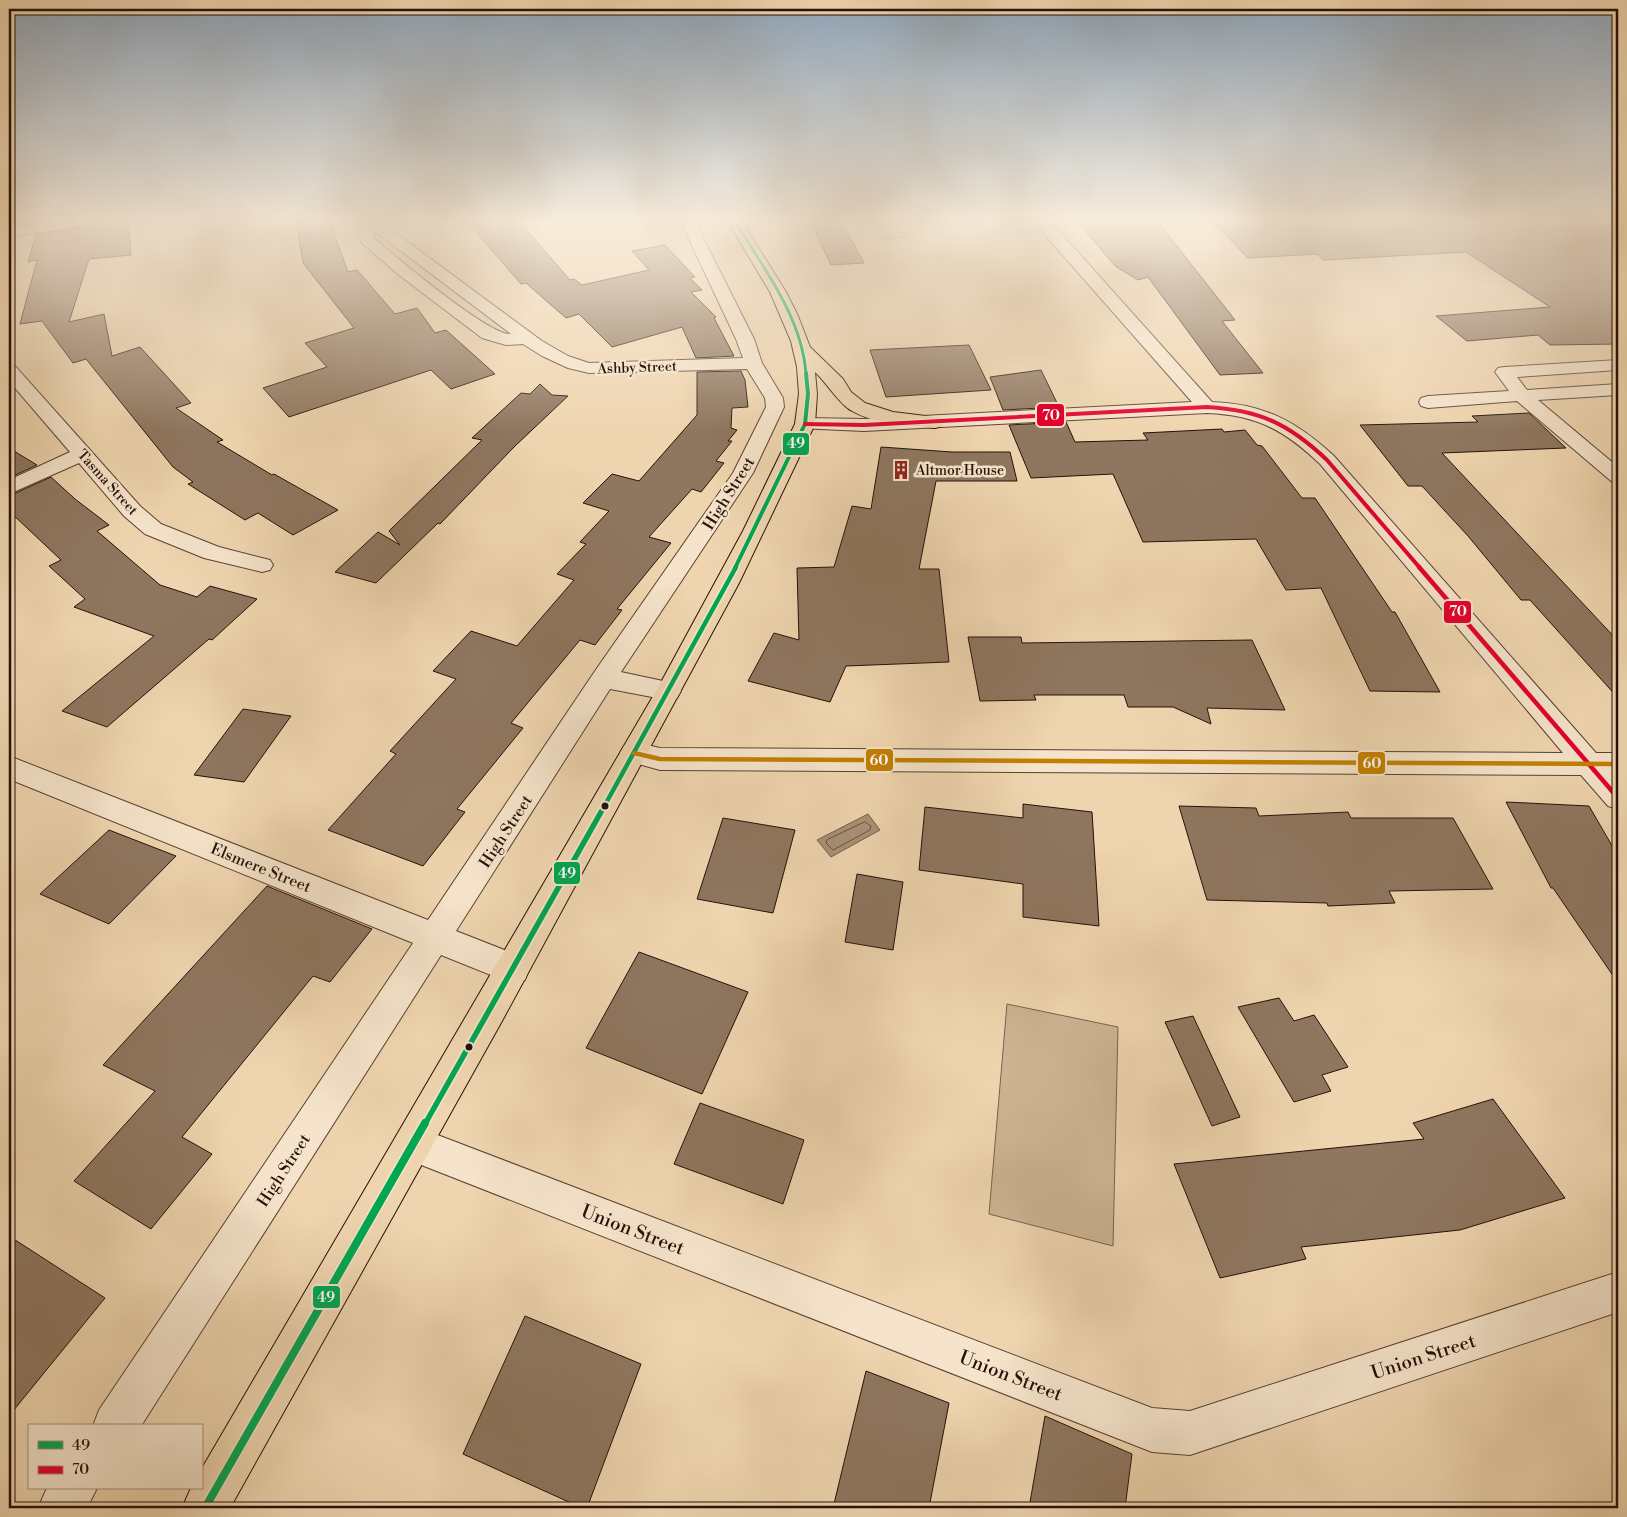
<svg xmlns="http://www.w3.org/2000/svg" width="1627" height="1517" viewBox="0 0 1627 1517" font-family="'Libre Bodoni',serif">
<style>
.green{fill:#cdb493;stroke:#79624e}
.water{fill:#aa9277;stroke:#755e4b}
.lines{fill:none;stroke-linecap:round;stroke-linejoin:round}
.shore{stroke:#685140;stroke-width:1}
.building{fill:#8e765f;stroke:#251009}
.minor-casing{stroke:#584132;stroke-width:2}
.major-casing{stroke:#251009;stroke-width:2}
.minor{fill:#f5e4cb;fill-rule:evenodd}
.major{fill:#efd5af;fill-rule:evenodd}
.bus-1-far4-casing{stroke:#f5e4cb;stroke-width:5}
.bus-1-far3-casing{stroke:#f5e4cb;stroke-width:6}
.bus-1-far2-casing{stroke:#f5e4cb;stroke-width:8}
.bus-1-far1-casing{stroke:#f5e4cb;stroke-width:9}
.bus-1-casing{stroke:#f5e4cb;stroke-width:11}
.bus-2-far1-casing{stroke:#f5e4cb;stroke-width:6}
.bus-2-casing{stroke:#f5e4cb;stroke-width:8}
.bus-3-casing{stroke:#f5e4cb;stroke-width:8}
.bus-1-far4{stroke:#00a651;stroke-width:3}
.bus-1-far3{stroke:#00a651;stroke-width:4}
.bus-1-far2{stroke:#00a651;stroke-width:4.5}
.bus-1-far1{stroke:#00a651;stroke-width:5.5}
.bus-1{stroke:#00a651;stroke-width:8}
.bus-2-far1{stroke:#e4002b;stroke-width:4}
.bus-2{stroke:#e4002b;stroke-width:4.5}
.bus-3{stroke:#c28002;stroke-width:4.5}
.bus-dot{fill:#251009;stroke:#f5e4cb;stroke-width:2}
.labels{text-anchor:middle;stroke-width:5;stroke-linejoin:round;paint-order:stroke}
.far-street-label{font-size:14px;fill:#251009;stroke:#f5e4cb}
.far-poi-label{font-size:14px;fill:#251009;stroke:#f5e4cb;text-anchor:start}
.street-label{font-size:16px;fill:#251009;stroke:#f5e4cb}
.near-street-label{font-size:19px;fill:#251009;stroke:#f5e4cb}
.line-badge{stroke:#f5e4cb;stroke-width:2}
.badge-label{font-size:14px;text-anchor:middle;font-weight:bold;fill:#fff}
</style>
<rect width="100%" height="100%" fill="#efd5af"/>
<filter id="stains"><feTurbulence type="fractalNoise" baseFrequency=".004" numOctaves="4"/><feColorMatrix values="0 0 0 0 .2 0 0 0 0 .09 0 0 0 0 .02 0 0 0 .5 -.17"/></filter>
<radialGradient id="worn" r=".72"><stop offset=".6" stop-color="#630" stop-opacity="0"/><stop offset="1" stop-color="#630" stop-opacity=".3"/></radialGradient>
<g class="green">
<path d="M894,220L906,237L883,239L872,222Z"/>
<path d="M1007,1004L1118,1027L1113,1246L989,1214Z"/>
</g>
<path class="water" d="M868,814L880,830L831,857L817,840Z"/>
<g class="lines">
<path class="shore" d="M865,822L871,826L870,830L833,850L826,843L827,840Z"/>
</g>
<g class="building">
<path d="M99,220H128L131,255L89,259L69,322L104,314L112,356L140,347L191,403L176,408L223,440L217,442L272,475L274,474L338,510L293,535L258,513L245,520L188,484L193,482L173,467L86,359L73,363L42,321L20,324L37,260L28,262L36,234L90,226Z"/>
<path d="M296,220H329L348,272L357,270L395,314L417,308L435,333L446,330L495,374L451,389L431,370L289,417L263,388L327,367L305,343L354,328L303,263Z"/>
<path d="M499,220H518L570,280L574,279L582,285L649,270L632,251L665,245L695,277L690,278L702,290L691,292L716,317L714,318L734,356L696,358L682,327L612,347L579,314L566,318L526,283L521,284L470,225Z"/>
<path d="M1076,220H1121L1124,224L1158,222L1235,320L1222,321L1263,373L1220,375L1148,277L1138,280L1115,266Z"/>
<path d="M1275,220H1587L1597,226L1618,225V344L1550,345L1538,335L1467,341L1436,316L1550,307L1466,252L1323,260L1317,254L1248,258L1214,223Z"/>
<path d="M841,221L864,263L831,265L811,223Z"/>
<path d="M969,345L991,390L886,397L870,350Z"/>
<path d="M1041,370L1059,407L1003,410L990,377Z"/>
<path d="M741,371L745,380L748,407L732,408L731,428L737,430L728,441H732L716,461L724,463L701,492L692,489L649,537L671,543L617,609L622,610L595,645L580,640L511,723L523,728L457,809L465,812L423,866L328,830L396,754L390,751L456,679L433,671L471,631L517,646L574,580L557,574L586,544L580,542L609,511L583,503L612,474L639,481L697,415V372Z"/>
<path d="M540,384L552,395L568,396L514,447L440,524L438,523L376,583L335,572L378,532L400,545L389,531L482,440L472,438L521,393L530,394Z"/>
<path d="M1529,413L1566,448L1442,453L1618,641V698L1530,600H1521L1468,536L1422,486H1408L1360,425L1478,422L1472,416Z"/>
<path d="M1066,422L1075,442L1148,440L1143,433L1222,429L1224,432L1245,430L1257,445L1262,446L1302,498H1315L1392,612H1395L1440,692L1370,691L1321,588L1286,590L1256,539L1143,542L1113,474L1031,478L1009,425Z"/>
<path d="M881,447L952,452H1010L1017,481H936L919,569H939L949,662L846,666L830,702L748,681L774,633L799,640L797,568L834,567L852,506L871,509Z"/>
<path d="M9,448L37,465L9,478Z"/>
<path d="M51,477L75,499L109,525L97,531L160,585L197,597L210,586L257,599L212,640L209,639L107,727L62,711L154,636L74,607L85,599L49,566L61,560L9,511V496Z"/>
<path d="M968,637H1021L1022,643L1252,640L1285,710L1207,708L1211,724L1173,707H1128L1124,695H1034L1036,700L980,701Z"/>
<path d="M243,709L291,716L244,782L194,775Z"/>
<path d="M1506,802L1589,806L1618,856V983L1553,888H1551Z"/>
<path d="M1023,804L1092,812L1099,926L1023,917V884L919,870L925,807L1023,818Z"/>
<path d="M1179,806L1256,808L1259,816L1348,812L1351,818H1453L1493,889L1389,891L1395,903L1328,906L1327,903L1207,900Z"/>
<path d="M723,818L795,830L773,913L697,899Z"/>
<path d="M109,830L176,856L109,924L40,894Z"/>
<path d="M857,874L903,882L893,950L845,942Z"/>
<path d="M267,886L372,929L330,982L313,976L182,1137L212,1154L151,1229L74,1181L155,1091L103,1065Z"/>
<path d="M639,952L748,992L702,1094L586,1048Z"/>
<path d="M1279,998L1294,1021L1314,1015L1348,1067L1322,1075L1331,1091L1294,1102L1238,1007Z"/>
<path d="M1193,1016L1240,1117L1212,1126L1165,1022Z"/>
<path d="M1493,1099L1565,1198L1460,1230L1301,1247L1306,1259L1220,1278L1174,1164L1424,1139L1413,1123Z"/>
<path d="M700,1103L804,1140L783,1204L674,1164Z"/>
<path d="M9,1236L105,1298L9,1416Z"/>
<path d="M525,1316L641,1364L587,1508H582L463,1454Z"/>
<path d="M866,1371L949,1403L929,1508H833Z"/>
<path d="M1045,1416L1132,1454L1125,1508H1029Z"/>
</g>
<g class="lines">
<g class="minor-casing">
<g id="minor">
<path d="M63,220H97L90,224L9,237V229Z"/>
<path d="M362,220H378L542,341L568,356L589,363L743,358L736,339L680,220H694L754,339L762,363L783,398L784,407L753,473L621,672L677,684L681,691L677,698L668,700L610,689L456,931L525,958L529,969L525,980L513,984L441,955L141,1426H93L99,1410L413,943L9,779V756L428,920L595,671L733,473L766,407L765,398L747,369L589,373L568,368L542,356L523,344L506,345L482,338L399,275L362,243L358,235L360,227L364,223ZM373,230L511,334C489,336 395,256 374,238Z"/>
<path d="M1035,220H1049L1212,402C1264,404 1296,421 1334,456L1596,753H1618V775H1615L1618,779V809L1608,806L1581,775L660,770L624,760L620,753L624,746L634,742L660,748L1563,753L1320,464C1284,430 1257,415 1207,413L864,431L798,428L795,424L798,420L805,418L864,419L1192,402L1045,235Z"/>
<path d="M1618,360V370L1517,377L1527,390L1618,384V395L1538,400L1618,467V483L1611,481L1517,401L1428,408L1421,406L1419,402L1421,398L1428,396L1509,391L1495,372L1498,368L1504,367Z"/>
<path d="M9,365L15,366L140,506L161,524L219,547L270,560L273,565L270,570L262,572L204,558L145,534L124,516L79,463L9,494V480L70,452L9,381Z"/>
<path d="M414,1126L1152,1408L1190,1411L1618,1272V1312L1190,1455L1152,1452L401,1157L396,1144L401,1131Z"/>
<path d="M47,1488H97L87,1508H38Z"/>
</g>
</g>
<g class="major-casing">
<path id="major" d="M727,220H741L786,292L798,316L810,347L843,379L851,392L865,403L893,412L942,418L945,422L942,426L935,428C908,425 877,425 852,411C839,404 827,383 815,372L817,394L815,424L739,583L502,1021L230,1508H182L191,1488H201V1470L659,686L743,531L795,424L799,394L797,367L791,341L770,292Z"/>
</g>
<use href="#minor" class="minor"/>
<use href="#major" class="major"/>
<g class="bus-1-far4-casing">
<path id="bus-1-far4" d="M734,220C763,267 802,317 806,374"/>
</g>
<g class="bus-1-far3-casing">
<path id="bus-1-far3" d="M735,568L805,424L808,394L806,373"/>
</g>
<g class="bus-1-far2-casing">
<path id="bus-1-far2" d="M600,814L736,567"/>
</g>
<g class="bus-1-far1-casing">
<path id="bus-1-far1" d="M425,1124L601,812"/>
</g>
<g class="bus-1-casing">
<path id="bus-1" d="M205,1508L425,1123"/>
</g>
<g class="bus-2-far1-casing">
<path id="bus-2-far1" d="M805,424L864,425L1207,407C1260,410 1289,424 1327,460L1420,568"/>
</g>
<g class="bus-2-casing">
<path id="bus-2" d="M1419,567L1618,798"/>
</g>
<g class="bus-3-casing">
<path id="bus-3" d="M634,753L660,759L1618,764"/>
</g>
<use href="#bus-1-far4" class="bus-1-far4"/>
<use href="#bus-1-far3" class="bus-1-far3"/>
<use href="#bus-1-far2" class="bus-1-far2"/>
<use href="#bus-1-far1" class="bus-1-far1"/>
<use href="#bus-1" class="bus-1"/>
<use href="#bus-2-far1" class="bus-2-far1"/>
<use href="#bus-2" class="bus-2"/>
<use href="#bus-3" class="bus-3"/>
</g>
<linearGradient id="sky" x2="0" y2="1"><stop stop-color="#8fa6bb"/><stop offset="0.51" stop-color="#f8ecdb"/><stop offset="1" stop-color="#f8ecdb" stop-opacity="0"/></linearGradient>
<rect width="1627" height="432" fill="url(#sky)"/>
<defs>
<g id="building-bare" transform="scale(1.5)"><path d="M-4-6H4V6H1V3H-1V6H-4ZM-2.5-4.3h1.7v1.8h-1.7ZM.8-4.3h1.7v1.8H.8ZM-2.5-1h1.7V.8h-1.7ZM.8-1h1.7V.8H.8Z" fill="#8f2418" stroke="#f5e4cb" stroke-width="2.5" paint-order="stroke"/></g>
</defs>
<g fill-rule="evenodd">
<use href="#building-bare" x="901" y="470"/>
</g>
<g class="bus-dot">
<circle cx="605" cy="806" r="4.5"/>
<circle cx="469" cy="1047" r="4.5"/>
</g>
<g class="labels">
<g class="far-street-label">
<text transform="translate(637 367) rotate(-2)" y="5">Ashby Street</text>
<text transform="translate(108 482) rotate(48)" y="5">Tasma Street</text>
</g>
<g class="far-poi-label">
<text x="916" y="475">Altmor House</text>
</g>
<g class="street-label">
<text transform="translate(728 493) rotate(-58)" y="6">High Street</text>
<text transform="translate(505 831) rotate(-57)" y="6">High Street</text>
<text transform="translate(261 867) rotate(22)" y="6">Elsmere Street</text>
<text transform="translate(283 1170) rotate(-57)" y="6">High Street</text>
</g>
<g class="near-street-label">
<text transform="translate(633 1229) rotate(21)" y="7">Union Street</text>
<text transform="translate(1423 1356) rotate(-18)" y="7">Union Street</text>
<text transform="translate(1011 1375) rotate(21)" y="7">Union Street</text>
</g>
</g>
<g class="line-badge">
<rect x="1036" y="403" width="29" height="24" rx="5" fill="#e4002b"/>
<rect x="782" y="432" width="28" height="24" rx="5" fill="#00a651"/>
<rect x="1443" y="600" width="29" height="24" rx="5" fill="#e4002b"/>
<rect x="865" y="748" width="29" height="24" rx="5" fill="#c28002"/>
<rect x="1357" y="751" width="29" height="24" rx="5" fill="#c28002"/>
<rect x="553" y="861" width="28" height="24" rx="5" fill="#00a651"/>
<rect x="312" y="1285" width="29" height="24" rx="5" fill="#00a651"/>
</g>
<g class="badge-label">
<text x="1051" y="420">70</text>
<text x="796" y="448">49</text>
<text x="1458" y="616">70</text>
<text x="879" y="765">60</text>
<text x="1372" y="768">60</text>
<text x="567" y="878">49</text>
<text x="326" y="1302">49</text>
</g>
<rect width="1627" height="1517" fill="none" stroke="#efd5af" stroke-width="30"/>
<rect x="10" y="10" width="1607" height="1497" fill="none" stroke="#251009" stroke-width="2.5"/>
<rect x="15" y="15" width="1597" height="1487" fill="none" stroke="#251009"/>
<rect x="28" y="1424" width="175" height="65" fill="#f5e4cb" stroke="#a28f7d"/>
<rect x="38" y="1441" width="25" height="8" fill="#00a651" stroke="#a28f7d"/>
<text x="72" y="1450" font-size="15" fill="#251009">49</text>
<rect x="38" y="1466" width="25" height="8" fill="#e4002b" stroke="#a28f7d"/>
<text x="72" y="1474" font-size="15" fill="#251009">70</text>
<rect width="100%" height="100%" filter="url(#stains)"/>
<rect width="100%" height="100%" fill="url(#worn)"/>
</svg>
